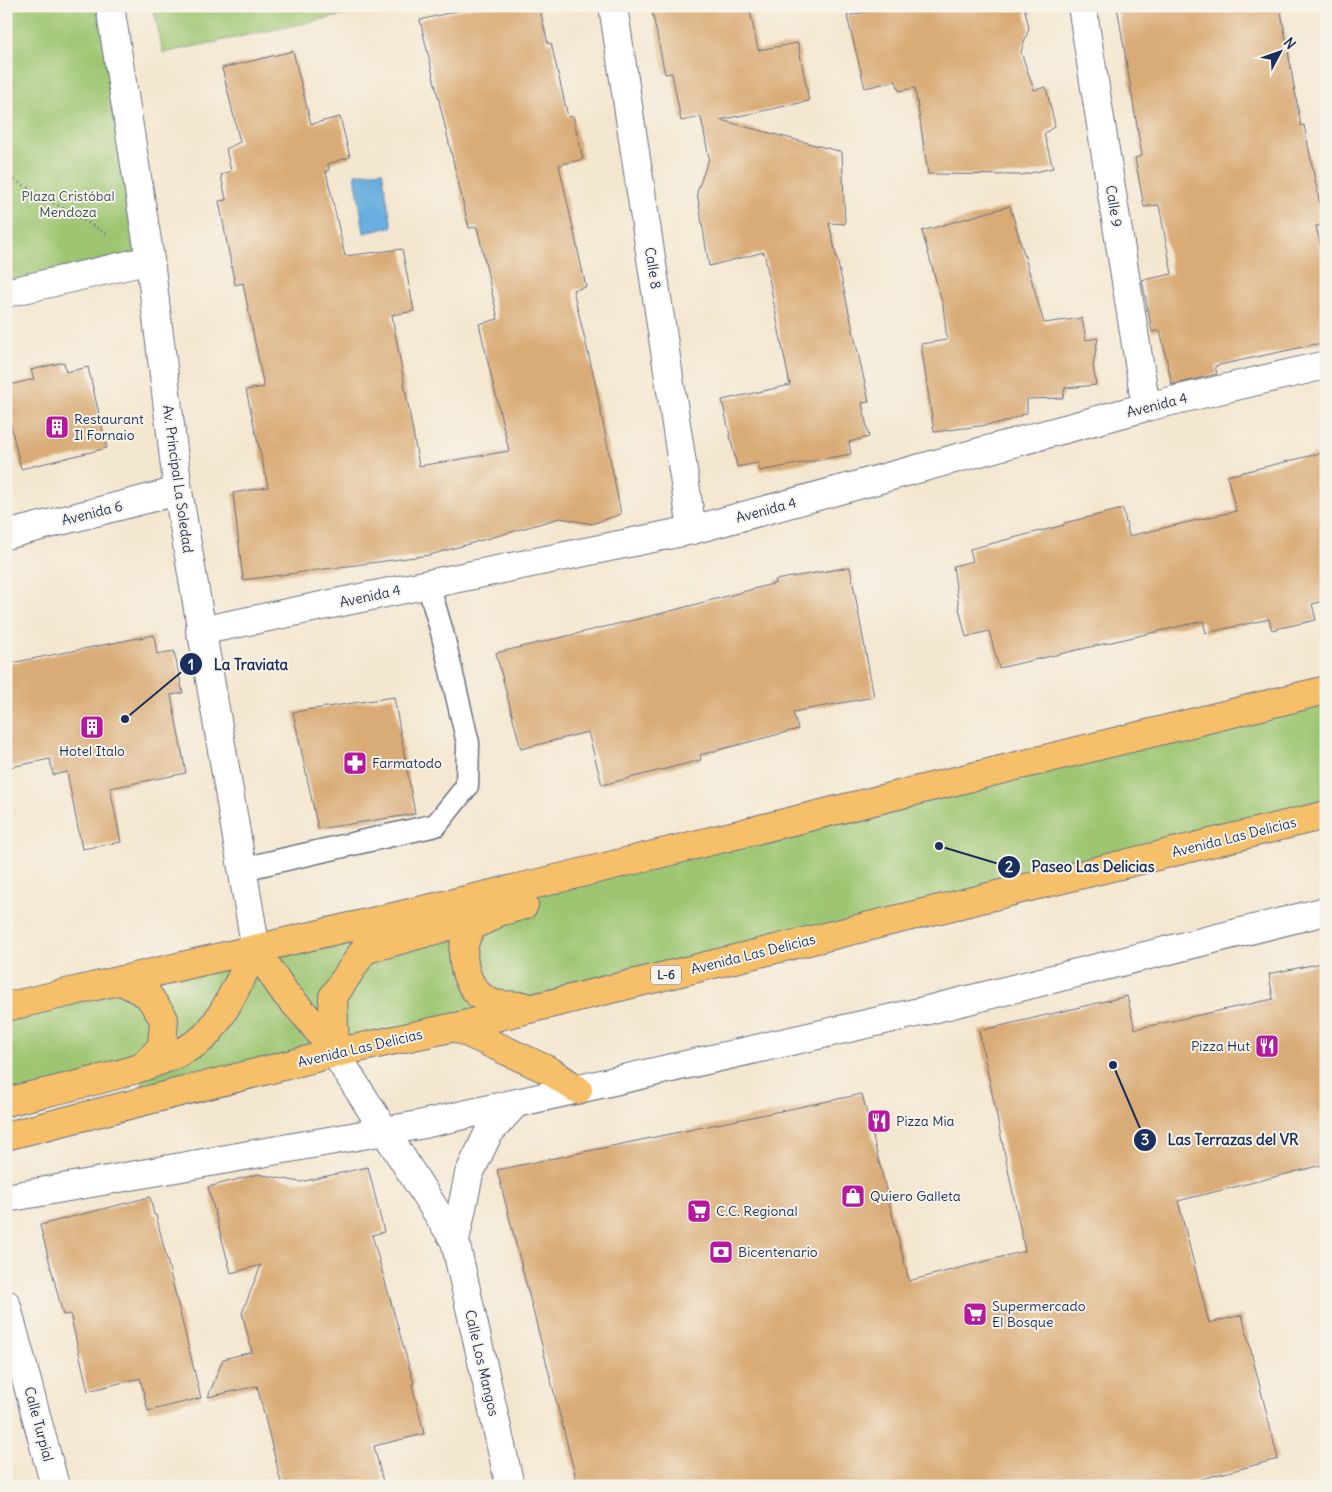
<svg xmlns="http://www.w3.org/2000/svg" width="1332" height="1492" viewBox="0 0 1332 1492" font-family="Delius,sans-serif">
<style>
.green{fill:#9ec672;stroke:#5c7a68}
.water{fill:#69aedf;stroke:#426e9e}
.building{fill:#d9ab76}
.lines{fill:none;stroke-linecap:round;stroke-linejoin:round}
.service-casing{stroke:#676f86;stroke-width:25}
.minor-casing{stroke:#676f86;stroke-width:30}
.primary-casing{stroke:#676f86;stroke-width:30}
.path{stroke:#676f86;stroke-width:3;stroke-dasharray:1 4;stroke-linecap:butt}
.service{stroke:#fff;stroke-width:22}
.minor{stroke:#fff;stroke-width:28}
.primary{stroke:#f6c06b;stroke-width:28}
.labels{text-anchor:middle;stroke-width:4;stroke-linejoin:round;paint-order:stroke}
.shield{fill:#f7f3e8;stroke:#5d6a87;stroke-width:1}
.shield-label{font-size:12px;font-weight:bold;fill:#1b2f5e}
.park-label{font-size:14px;fill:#3c5563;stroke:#f7f3e8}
.street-label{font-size:14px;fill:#1b2f5e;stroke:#f7f3e8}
.poi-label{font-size:14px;fill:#1b2f5e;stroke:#f7f3e8;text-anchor:start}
.leader{fill:none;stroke:#1b2f5e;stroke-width:2}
.callout-dot{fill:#1b2f5e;stroke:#f7f3e8;stroke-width:2}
.mark-label{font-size:15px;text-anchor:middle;font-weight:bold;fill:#fff}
.callout-label{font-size:15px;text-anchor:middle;font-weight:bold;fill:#1b2f5e;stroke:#f7f3e8;stroke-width:4;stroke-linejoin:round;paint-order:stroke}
</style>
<rect width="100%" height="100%" fill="#f7f3e8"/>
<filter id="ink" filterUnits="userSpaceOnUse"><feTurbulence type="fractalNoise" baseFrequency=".02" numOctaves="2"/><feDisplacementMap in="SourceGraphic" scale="10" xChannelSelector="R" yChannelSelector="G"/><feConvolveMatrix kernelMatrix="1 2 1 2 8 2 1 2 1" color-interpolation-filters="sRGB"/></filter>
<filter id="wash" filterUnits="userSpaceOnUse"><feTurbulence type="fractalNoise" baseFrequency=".0096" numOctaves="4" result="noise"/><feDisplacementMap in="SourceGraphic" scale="20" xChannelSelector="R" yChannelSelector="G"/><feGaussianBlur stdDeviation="1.12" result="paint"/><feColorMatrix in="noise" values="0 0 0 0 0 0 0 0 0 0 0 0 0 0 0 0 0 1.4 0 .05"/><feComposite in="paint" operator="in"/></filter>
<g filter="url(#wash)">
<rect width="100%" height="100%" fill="#f4e7d0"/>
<g class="green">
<path d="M6,6H100L137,252L6,281Z"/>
<path d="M153,6H386L163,53Z"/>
<path d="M1326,693V811L144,1101L141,1068L6,1102V1007L127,980L535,902L548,881Z"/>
</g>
<path class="water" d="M382,171L392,227L364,233L355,174Z"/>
<g id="blocks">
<g class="building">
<path d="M477,6H539L548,44L551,43L568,117L573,116L583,159L559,165L586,287L573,290L594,377L621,514L592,524L560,518L430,555L243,580L233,493L268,487L246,390L264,387L243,283L235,285L219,201L226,200L221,175L231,171L226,149L240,142L222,68L293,51L311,124L340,117L350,157L328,164L329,170L326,171L345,256L402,249L414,311L392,315L419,466L509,451L479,324L498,319L477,227L469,228L420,20Z"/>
<path d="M651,6H749L758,50L798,43L809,101L720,120L842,152L845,224L829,223L869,402L862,403L869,437L849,442L851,454L760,471L758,463L737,467L722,400L790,385L782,346L764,252L709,266L697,192L709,158L701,117L681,121L672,73L665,74Z"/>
<path d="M892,6H1024L1029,28L1021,52L1034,90L1046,87L1055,126L1044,134L1053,168L1022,175L928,174L915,88L899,91L896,81L865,88L847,16Z"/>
<path d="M1117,6H1280L1301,126L1304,125L1324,225L1316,226L1326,269V342L1215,366L1217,374L1172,385L1160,330L1152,332L1142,280L1172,274L1159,205L1144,207L1135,158L1142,156Z"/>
<path d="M1010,206L1044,323L1082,318L1086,340L1098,338L1093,365L1096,385L1065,388L1063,398L1027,399V413L1002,423L934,432L921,344L947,340L943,305L922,231Z"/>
<path d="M64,362L66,372L88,367L107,448L21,469L6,405V386L34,379L31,370Z"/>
<path d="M1326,452V601L1312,604L1316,620L1272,630L1269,619L1206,633L1203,621L999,668L989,631L966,637L959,608L953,566L973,561L970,549L1064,525V523L1123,509L1129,536L1236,511L1227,476Z"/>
<path d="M850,567L874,697L793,712L798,729L700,755L701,760L602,785L588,732L521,749L496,653L663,613L776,583L775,580Z"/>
<path d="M154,635L157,654L174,651L183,693L171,695L186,773L110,788L121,842L82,849L67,772L53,775L50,759L6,768V664Z"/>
<path d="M394,697L415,814L318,829L293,712Z"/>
<path d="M1326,962V1164L1178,1201L1209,1323L1242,1315L1278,1459L1174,1486H578L497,1170L862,1094L909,1281L1025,1251L979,1031L1127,996L1135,1029L1273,999L1269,974Z"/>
<path d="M368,1167L384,1232L372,1235L414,1384H412L424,1434L374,1446L384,1486H282L257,1386L208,1397L223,1359L252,1352L242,1313L261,1265L231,1273L208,1187L258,1174L300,1182Z"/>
<path d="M150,1197L154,1215H156L201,1398L148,1411L140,1378L88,1391L70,1314L63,1315L40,1225Z"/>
</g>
</g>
</g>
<g filter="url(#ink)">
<use href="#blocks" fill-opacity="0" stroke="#676f86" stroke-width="1"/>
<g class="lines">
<g class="service-casing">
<path id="service" d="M242,869L436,825L467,786L468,743L442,632L428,584"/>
</g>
<g class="minor-casing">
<g id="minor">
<path d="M110,6L150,260L178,491L256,950"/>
<path d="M613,6L692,530"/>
<path d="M1082,6L1146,407"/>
<path d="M6,293L150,260"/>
<path d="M6,535L178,491"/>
<path d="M200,631L692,530L1146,407L1326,365"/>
<path d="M335,1053L455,1241L510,1486"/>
<path d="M6,1198L419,1125L924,1011L1326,911"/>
<path d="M455,1241L469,1174L488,1134L515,1104"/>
<path d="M6,1304L55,1486"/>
</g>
</g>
<g class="primary-casing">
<g id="primary">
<path d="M491,917C485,920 475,923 471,929C455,952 465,992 492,1003C500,1006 514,1005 523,1006"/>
<path d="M122,981L148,995L164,1019L162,1047L142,1067"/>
<path d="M6,1007L548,881L1326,690"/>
<path d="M455,1027L550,1071L578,1090"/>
<path d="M335,1053L333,997L364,950L524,905"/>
<path d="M6,1102C52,1090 179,1067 208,1033C228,1009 240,977 256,950L285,993L308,1018L335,1053"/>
<path d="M6,1136L335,1053L455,1027L1326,815"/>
</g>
</g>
<path class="path" d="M6,175L107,234"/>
<use href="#service" class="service"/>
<use href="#minor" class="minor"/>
<use href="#primary" class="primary"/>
</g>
</g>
<defs>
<g id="building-square" transform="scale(1.25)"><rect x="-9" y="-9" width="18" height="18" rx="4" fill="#b5179e" stroke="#f7f3e8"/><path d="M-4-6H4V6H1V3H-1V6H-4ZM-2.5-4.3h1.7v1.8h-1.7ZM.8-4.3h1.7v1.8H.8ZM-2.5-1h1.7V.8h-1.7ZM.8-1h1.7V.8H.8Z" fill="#fff"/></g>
<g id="pharmacy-square" transform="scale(1.25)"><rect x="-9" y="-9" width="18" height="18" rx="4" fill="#b5179e" stroke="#f7f3e8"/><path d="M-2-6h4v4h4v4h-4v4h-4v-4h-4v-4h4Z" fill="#fff"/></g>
<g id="restaurant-square" transform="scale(1.25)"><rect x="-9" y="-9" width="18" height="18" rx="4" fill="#b5179e" stroke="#f7f3e8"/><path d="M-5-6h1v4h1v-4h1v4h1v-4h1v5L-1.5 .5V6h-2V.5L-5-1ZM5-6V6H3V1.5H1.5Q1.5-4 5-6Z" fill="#fff"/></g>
<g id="shop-square" transform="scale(1.25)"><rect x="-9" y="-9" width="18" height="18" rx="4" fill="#b5179e" stroke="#f7f3e8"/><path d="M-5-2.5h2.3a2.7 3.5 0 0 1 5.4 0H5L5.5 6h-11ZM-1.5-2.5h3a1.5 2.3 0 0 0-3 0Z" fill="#fff"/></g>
<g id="supermarket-square" transform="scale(1.25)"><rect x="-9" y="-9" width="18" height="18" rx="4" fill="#b5179e" stroke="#f7f3e8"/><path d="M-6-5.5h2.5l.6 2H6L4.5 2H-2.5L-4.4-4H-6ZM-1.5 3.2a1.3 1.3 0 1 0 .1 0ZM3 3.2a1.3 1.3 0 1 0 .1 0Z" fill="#fff"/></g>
<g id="bank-square" transform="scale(1.25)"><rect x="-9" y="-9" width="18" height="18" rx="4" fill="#b5179e" stroke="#f7f3e8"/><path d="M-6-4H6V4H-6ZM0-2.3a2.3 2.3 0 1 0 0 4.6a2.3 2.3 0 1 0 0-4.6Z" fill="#fff"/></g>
</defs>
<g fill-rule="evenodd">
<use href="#building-square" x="57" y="427"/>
<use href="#building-square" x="92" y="727"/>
<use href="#pharmacy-square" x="355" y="763"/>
<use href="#restaurant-square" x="1267" y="1046"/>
<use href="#restaurant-square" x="879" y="1121"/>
<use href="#shop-square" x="853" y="1196"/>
<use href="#supermarket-square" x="699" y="1211"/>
<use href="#bank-square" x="721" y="1252"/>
<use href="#supermarket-square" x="975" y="1314"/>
</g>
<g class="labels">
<rect class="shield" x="651" y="965.5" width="30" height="19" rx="4"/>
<g class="shield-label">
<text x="666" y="979">L-6</text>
</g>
<g class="park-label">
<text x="68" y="201">Plaza Cristóbal<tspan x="68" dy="16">Mendoza</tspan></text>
</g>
<g class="street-label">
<text transform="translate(1114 206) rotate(81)" y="5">Calle 9</text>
<text transform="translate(653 268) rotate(81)" y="5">Calle 8</text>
<text transform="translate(1157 405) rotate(-14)" y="5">Avenida 4</text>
<text transform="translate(178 479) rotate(82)" y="5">Av. Principal La Soledad</text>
<text transform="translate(766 510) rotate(-15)" y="5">Avenida 4</text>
<text transform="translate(92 513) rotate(-14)" y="5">Avenida 6</text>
<text transform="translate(370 596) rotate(-12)" y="5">Avenida 4</text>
<text transform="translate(1234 837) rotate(-14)" y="5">Avenida Las Delicias</text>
<text transform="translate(753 954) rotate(-14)" y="5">Avenida Las Delicias</text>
<text transform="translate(360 1048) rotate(-13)" y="5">Avenida Las Delicias</text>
<text transform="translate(482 1363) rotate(77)" y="5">Calle Los Mangos</text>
<text transform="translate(39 1424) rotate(75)" y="5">Calle Turpial</text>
</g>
<g class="poi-label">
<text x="74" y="424">Restaurant<tspan x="74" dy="16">Il Fornaio</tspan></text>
<text x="92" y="756" text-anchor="middle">Hotel Italo</text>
<text x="372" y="768">Farmatodo</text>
<text x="1250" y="1051" text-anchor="end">Pizza Hut</text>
<text x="896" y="1126">Pizza Mia</text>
<text x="870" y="1201">Quiero Galleta</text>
<text x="716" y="1216">C.C. Regional</text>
<text x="738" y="1257">Bicentenario</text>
<text x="992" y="1311">Supermercado<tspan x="992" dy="16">El Bosque</tspan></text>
</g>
</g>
<path class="leader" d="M125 719L191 664M939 846L1009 867M1113 1065L1145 1140"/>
<g class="callout-dot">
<circle cx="125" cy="719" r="5"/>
<circle cx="939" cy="846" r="5"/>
<circle cx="1113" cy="1065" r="5"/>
<circle cx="191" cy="664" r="12"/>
<circle cx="1009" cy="867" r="12"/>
<circle cx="1145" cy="1140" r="12"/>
</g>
<g class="mark-label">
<text x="191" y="670">1</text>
<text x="1009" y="872">2</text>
<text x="1145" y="1145">3</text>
</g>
<g class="callout-label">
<text x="251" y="670">La Traviata</text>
<text x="1093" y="872">Paseo Las Delicias</text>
<text x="1233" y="1145">Las Terrazas del VR</text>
</g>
<rect width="1332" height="1492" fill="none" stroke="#f7f3e8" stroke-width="25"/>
<g transform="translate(1280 52) rotate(49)" stroke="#f7f3e8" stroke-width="4" paint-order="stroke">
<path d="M0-4L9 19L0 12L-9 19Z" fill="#1b2f5e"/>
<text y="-8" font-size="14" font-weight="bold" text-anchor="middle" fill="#1b2f5e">N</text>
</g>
</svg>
